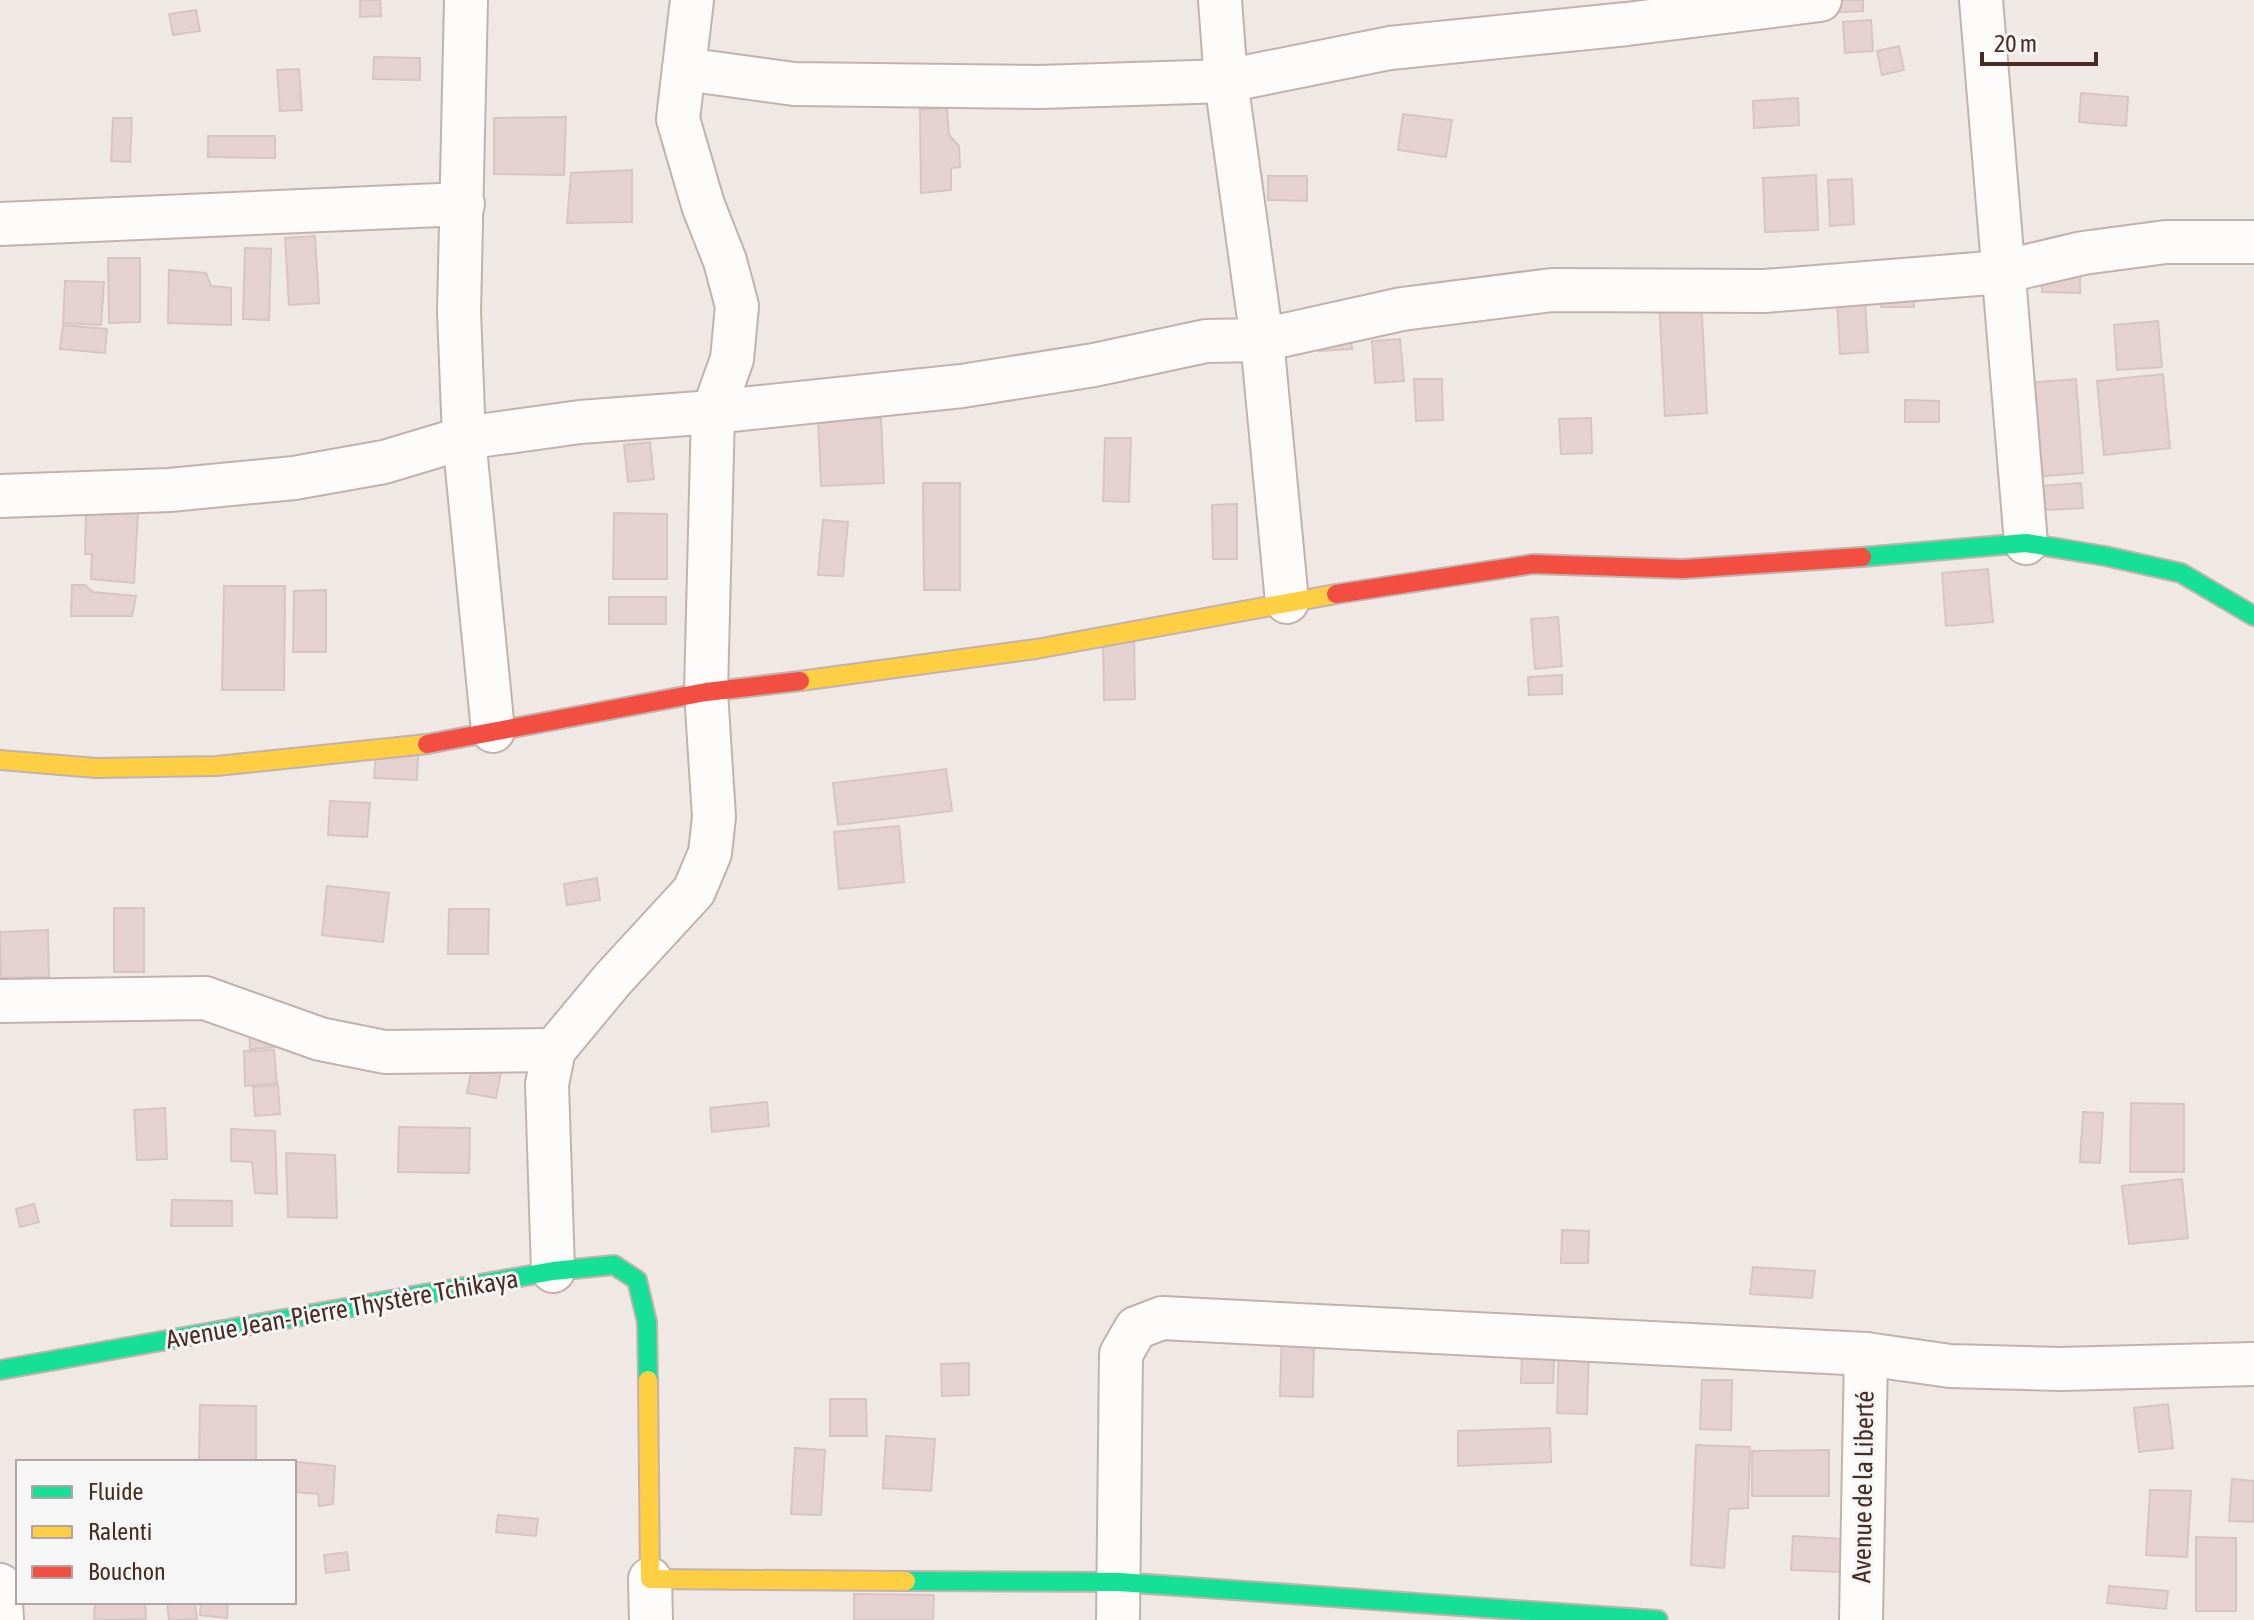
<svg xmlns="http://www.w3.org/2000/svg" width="2254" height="1620" viewBox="0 0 2254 1620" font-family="'Asap Condensed',sans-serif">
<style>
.building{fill:#e5d2d0;stroke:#d7c5c3;stroke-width:2}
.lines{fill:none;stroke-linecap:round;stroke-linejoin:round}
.street-casing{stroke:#c3b2ac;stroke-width:46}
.fast-casing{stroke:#c3b2ac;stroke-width:22}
.slow-casing{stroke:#c3b2ac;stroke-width:22}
.jam-casing{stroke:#c3b2ac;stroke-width:22}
.street{stroke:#fdfcfb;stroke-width:42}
.fast{stroke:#16e098;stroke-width:18}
.slow{stroke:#ffcf43;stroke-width:18}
.jam{stroke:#f24e42;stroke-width:18}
.labels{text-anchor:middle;stroke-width:6;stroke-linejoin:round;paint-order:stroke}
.street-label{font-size:26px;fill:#492c21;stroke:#f6f6f6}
</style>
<rect width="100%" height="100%" fill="#f0e8e5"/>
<g class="building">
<path d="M360,0H380L381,16L360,17Z"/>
<path d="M1823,0H1863V11L1823,13Z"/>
<path d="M196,10L200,31L173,35L169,14Z"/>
<path d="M1871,20L1873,51L1845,53L1843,22Z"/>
<path d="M1899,46L1904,70L1882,75L1877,51Z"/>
<path d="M374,57L420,58V80L373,79Z"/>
<path d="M299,69L302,110L280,111L277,70Z"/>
<path d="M2081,93L2128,97L2126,126L2079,122Z"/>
<path d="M1798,98L1799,125L1754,128L1753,101Z"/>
<path d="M947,108L949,135L959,146L960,167L951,168V190L921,193L920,109Z"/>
<path d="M1403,114L1452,120L1446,157L1398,150Z"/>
<path d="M566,117L564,175L494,174V118Z"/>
<path d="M113,118H132L130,162L111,161Z"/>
<path d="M208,136H275V158L208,157Z"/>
<path d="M632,170V222L567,223L571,173Z"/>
<path d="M1816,175L1818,230L1765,232L1763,178Z"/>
<path d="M1268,176H1307V201L1268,200Z"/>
<path d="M1852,179L1854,224L1830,226L1828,180Z"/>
<path d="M315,236L319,303L289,305L285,238Z"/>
<path d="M245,248L271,249L269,320L243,319Z"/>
<path d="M108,258H140V322L109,323Z"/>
<path d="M2042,269H2080V293L2042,292Z"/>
<path d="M169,270L206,273L211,286L231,288V325L168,323Z"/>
<path d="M1882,278H1914V307H1881Z"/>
<path d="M65,281L104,282L101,325L63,323Z"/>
<path d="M1701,297L1707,413L1665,416L1659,300Z"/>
<path d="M1865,300L1868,352L1840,354L1837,302Z"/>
<path d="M2158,321L2162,367L2117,370L2114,325Z"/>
<path d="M63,325L107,329L105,353L60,349Z"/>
<path d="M1350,328L1352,349L1319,351L1317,331Z"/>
<path d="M1400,339L1404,381L1375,383L1372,341Z"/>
<path d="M2163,374L2170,448L2104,455L2097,381Z"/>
<path d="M1414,379H1442L1443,420L1416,421Z"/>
<path d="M2076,379L2083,473L2032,477L2026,383Z"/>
<path d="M1905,400L1939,401V422H1905Z"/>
<path d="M881,418L884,483L821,486L818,421Z"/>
<path d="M1591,418L1592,453L1561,454L1559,419Z"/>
<path d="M1105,438H1131L1129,502L1103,501Z"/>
<path d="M650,442L654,479L628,482L624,445Z"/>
<path d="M923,483H960V590H924Z"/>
<path d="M2081,483L2083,508L2025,511L2024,487Z"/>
<path d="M1237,504V559H1213L1212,505Z"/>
<path d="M86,511L138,513L134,583L91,579L92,554H85Z"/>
<path d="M614,513L667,514V579H613Z"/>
<path d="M823,520L848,522L843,576L818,575Z"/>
<path d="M1988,569L1993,622L1946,626L1942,573Z"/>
<path d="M72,585H85L93,592L136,596L132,616H71Z"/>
<path d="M224,586H285L284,690H222Z"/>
<path d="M326,590V652H293L294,591Z"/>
<rect x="609" y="597" width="57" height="27"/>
<path d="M1558,617L1562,666L1535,669L1531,619Z"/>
<path d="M1134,636L1135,699L1104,700L1103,637Z"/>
<path d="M1562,675V694L1529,695L1528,677Z"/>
<path d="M376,753L418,755L417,780L374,778Z"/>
<path d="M946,769L952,811L838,825L833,783Z"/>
<path d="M330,801L370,803L367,837L328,835Z"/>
<path d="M899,826L904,882L839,889L834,832Z"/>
<path d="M597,878L600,900L567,905L564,884Z"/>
<path d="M327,886L389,893L383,942L322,935Z"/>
<rect x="114" y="908" width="30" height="64"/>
<path d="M449,909H489L488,954H448Z"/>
<path d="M48,930L49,977L1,978L0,932Z"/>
<path d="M273,1019L275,1047L250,1049L249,1021Z"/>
<path d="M478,1036L507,1041L496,1098L467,1093Z"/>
<path d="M274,1050L277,1083L245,1086L244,1051Z"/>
<path d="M278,1085L280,1114L255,1116L253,1087Z"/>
<path d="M767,1102L769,1126L712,1132L710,1108Z"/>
<path d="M2131,1103L2184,1104V1172H2130Z"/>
<path d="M165,1108L167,1159L137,1160L134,1110Z"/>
<path d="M2083,1112L2103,1113L2100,1163L2080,1162Z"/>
<path d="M399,1127L470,1128L469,1173L398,1172Z"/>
<path d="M231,1129L275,1131L277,1194L255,1193L252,1162L231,1161Z"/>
<path d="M286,1153L335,1155L337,1218L288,1217Z"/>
<path d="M2182,1179L2188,1238L2129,1244L2122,1186Z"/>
<path d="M172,1200L232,1201V1226H171Z"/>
<path d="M34,1204L39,1222L20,1227L16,1209Z"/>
<path d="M1562,1230L1589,1231L1588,1263H1561Z"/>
<path d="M1753,1267L1815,1271L1812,1298L1750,1294Z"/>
<path d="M1523,1316L1556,1317L1553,1383H1521Z"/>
<path d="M1282,1330L1314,1331L1313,1397L1280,1396Z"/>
<path d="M1559,1344L1589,1345L1587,1414L1557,1413Z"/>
<path d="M969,1363V1395L942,1396L941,1364Z"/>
<path d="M1702,1380H1732L1731,1430L1700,1429Z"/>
<path d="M830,1399H866L867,1436H830Z"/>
<path d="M2168,1404L2173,1448L2139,1452L2134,1408Z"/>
<path d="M200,1405L256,1406V1462H199Z"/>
<path d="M1550,1428L1551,1462L1458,1466V1431Z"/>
<path d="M886,1436L935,1439L931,1491L883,1488Z"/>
<path d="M1696,1445L1750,1447L1748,1508L1729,1509L1724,1568L1691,1565Z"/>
<path d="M795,1448L825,1450L821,1515L791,1514Z"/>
<path d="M1829,1450V1496H1752V1451Z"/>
<path d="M279,1460L335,1466L333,1504L319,1506L318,1494L294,1492V1462Z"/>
<path d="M2232,1479L2254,1481V1522L2229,1521Z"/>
<path d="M2150,1490L2191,1491L2187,1557L2146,1555Z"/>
<path d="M498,1515L538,1519L536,1536L496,1532Z"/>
<path d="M1793,1536L1843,1539L1841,1572L1791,1570Z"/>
<path d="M2196,1537L2236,1538V1611H2196Z"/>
<path d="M347,1552L349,1570L326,1573L324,1555Z"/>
<path d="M2109,1586L2168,1591L2166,1609L2107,1603Z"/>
<path d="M854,1594L934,1595L933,1620H854Z"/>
<path d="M95,1602H145L146,1619L94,1620Z"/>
<path d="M167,1602H195L197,1619L169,1620Z"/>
<path d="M201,1602H228L227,1618L200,1615Z"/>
</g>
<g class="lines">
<g class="street-casing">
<g id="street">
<path d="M466,0L459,312L464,438L493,731"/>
<path d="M1220,0L1226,81L1262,340L1287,602"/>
<path d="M1981,0L2026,543"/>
<path d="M684,69L794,84L1040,87L1226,81L1390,48L1627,24L1820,0"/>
<path d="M0,224L463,204"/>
<path d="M0,496L170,490L294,478L384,462L464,438L580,422L713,412L962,386L1094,365L1206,341L1262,340L1402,309L1552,290L1765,291L2002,272L2083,253L2166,242H2254"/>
<path d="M0,1001L205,998L320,1039L385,1052L554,1050"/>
<path d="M553,1271L547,1084L554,1050L613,979L694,891L710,853L714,817L706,692L713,412L732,359L737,306L725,261L703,205L678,119L692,0"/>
<path d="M650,1579L651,1620"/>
<path d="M0,1585L2,1620"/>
<path d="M1118,1620L1121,1354L1136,1328L1162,1318L1866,1354L1950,1366L2060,1369L2254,1364"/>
<path d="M1861,1620L1866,1354"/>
</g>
</g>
<g class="fast-casing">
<g id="fast">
<path d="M1862,557L2026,543L2105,556L2181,573L2254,616"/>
<path d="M0,1370L553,1271L614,1265L637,1280L647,1322L648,1380"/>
<path d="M906,1581L1119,1582L1658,1620"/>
</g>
</g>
<g class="slow-casing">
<g id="slow">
<path d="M800,681L1036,649L1336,594"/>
<path d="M0,760L96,768L217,766L427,744"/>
<path d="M648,1380L650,1579L906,1581"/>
</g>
</g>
<g class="jam-casing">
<g id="jam">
<path d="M1336,594L1533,564L1683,569L1862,557"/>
<path d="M427,744L706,692L800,681"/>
</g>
</g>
<use href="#street" class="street"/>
<use href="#fast" class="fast"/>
<use href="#slow" class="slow"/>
<use href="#jam" class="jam"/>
</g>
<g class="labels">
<g class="street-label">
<text transform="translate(342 1309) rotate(-10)" y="9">Avenue Jean-Pierre Thystère Tchikaya</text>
<text transform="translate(1863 1487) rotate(-89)" y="9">Avenue de la Liberté</text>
</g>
</g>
<rect x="16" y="1460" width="280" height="144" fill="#f6f6f6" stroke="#b1a5a1" stroke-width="2"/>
<rect x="32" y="1486" width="40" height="12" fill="#16e098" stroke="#b1a5a1" stroke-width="2"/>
<text x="88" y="1500" font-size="24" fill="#492c21">Fluide</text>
<rect x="32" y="1526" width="40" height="12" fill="#ffcf43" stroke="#b1a5a1" stroke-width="2"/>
<text x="88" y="1540" font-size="24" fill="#492c21">Ralenti</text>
<rect x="32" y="1566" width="40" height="12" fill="#f24e42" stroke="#b1a5a1" stroke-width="2"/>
<text x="88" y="1580" font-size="24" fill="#492c21">Bouchon</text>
<path d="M1982 52v12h114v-12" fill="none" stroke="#492c21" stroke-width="4"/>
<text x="1994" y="52" font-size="24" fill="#492c21" stroke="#f6f6f6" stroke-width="6" paint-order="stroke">20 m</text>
</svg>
